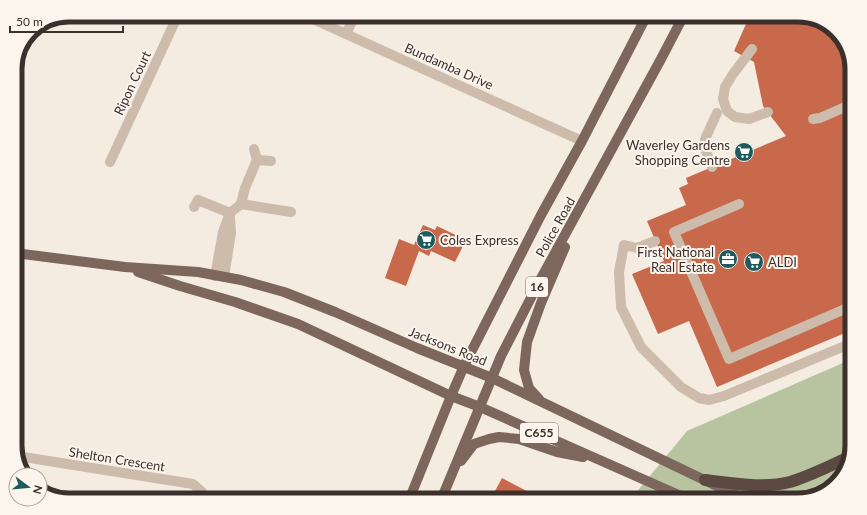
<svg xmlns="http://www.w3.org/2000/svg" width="867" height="515" viewBox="0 0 867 515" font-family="Lato,sans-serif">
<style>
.green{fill:#b8c4a0}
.building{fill:#c8694b}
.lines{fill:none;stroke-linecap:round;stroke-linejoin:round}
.minor{stroke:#cdbbac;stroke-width:10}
.major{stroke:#7d675c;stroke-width:10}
.highway{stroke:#5c4a42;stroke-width:12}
.labels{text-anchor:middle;stroke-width:4;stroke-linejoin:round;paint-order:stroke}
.shield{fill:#fbf5ee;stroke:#756b66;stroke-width:1}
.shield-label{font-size:12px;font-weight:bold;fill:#3b302b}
.street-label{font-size:13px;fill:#3b302b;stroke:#fbf5ee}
.poi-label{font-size:13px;fill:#3b302b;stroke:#fbf5ee;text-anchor:end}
.rim{fill:none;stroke:#3b302b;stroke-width:5}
</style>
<rect width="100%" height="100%" fill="#f4ebe1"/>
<path class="green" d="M852,359V446L845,473L825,493L798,500H630L687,431Z"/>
<g class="building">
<path d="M750,15H798L825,22L845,42L852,66V330L717,387L689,321L658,334L632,274L664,261L647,221L686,205L679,188L688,184L686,178L786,136L763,106L754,62L734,51Z"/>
<path d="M423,225L435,230L437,226L466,240L455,262L431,251L429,256L419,251L406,286L385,278L399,239L414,245Z"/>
<path d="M502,478L544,500H490Z"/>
</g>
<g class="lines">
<g class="minor">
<path d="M304,15L582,141"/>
<path d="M346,34L355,15"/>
<path d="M752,49L733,74L725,87L723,99L727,111L735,117L749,119L768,112"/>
<path d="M813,119L820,118L852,104"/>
<path d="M257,160L271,161"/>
<path d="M110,162L178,15"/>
<path d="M712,167L705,149V139L717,113"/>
<path d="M241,204L291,212"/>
<path d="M739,204L674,232L729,359L852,306"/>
<path d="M194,207L198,200L230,213"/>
<path d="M655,241L637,248L624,245L619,272L621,307L641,347L681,387L699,398L709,400L724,396L852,343"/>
<path d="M215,276L223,232L230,213L241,204L245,188L257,160L254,149"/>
<path d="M224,277L231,233L230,217"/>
<path d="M17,456L193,484L202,492L203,500"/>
</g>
<g class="major">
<path d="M15,253L125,267L198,272L241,280L284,292L335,312L417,348L492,378L746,500"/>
<path d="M138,272L180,286L235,302L298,324L451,396L480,407L534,431L690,500"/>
<path d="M539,399L529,388L524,370L527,342L541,303L565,247"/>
<path d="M461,461L474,444L489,439L499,437L519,439L557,452L583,457"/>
<path d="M409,500L451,396L464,366L541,215L582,141L647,15"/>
<path d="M441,500L501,356L538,284L661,59L684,15"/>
</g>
<path class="highway" d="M705,480C732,483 763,489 790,482C810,476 830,466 849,457"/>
</g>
<defs>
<g id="supermarket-disc" transform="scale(1)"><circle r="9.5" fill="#1f5a5e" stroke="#fbf5ee"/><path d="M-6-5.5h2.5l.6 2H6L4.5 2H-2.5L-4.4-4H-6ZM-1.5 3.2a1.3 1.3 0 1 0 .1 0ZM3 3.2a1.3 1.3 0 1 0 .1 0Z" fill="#fff"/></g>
<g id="office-disc" transform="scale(1)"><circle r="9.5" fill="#1f5a5e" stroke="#fbf5ee"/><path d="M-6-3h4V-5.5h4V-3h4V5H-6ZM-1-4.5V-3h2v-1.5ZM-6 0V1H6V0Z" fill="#fff"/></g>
</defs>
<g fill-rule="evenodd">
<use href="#supermarket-disc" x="744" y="152"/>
<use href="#supermarket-disc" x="426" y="240"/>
<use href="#office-disc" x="728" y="259"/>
<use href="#supermarket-disc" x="754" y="262"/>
</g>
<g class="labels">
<g class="shield">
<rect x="526" y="277" width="22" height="20" rx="3"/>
<rect x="520" y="423" width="38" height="20" rx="3"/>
</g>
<g class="shield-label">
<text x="537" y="291">16</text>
<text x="539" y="437">C655</text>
</g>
<g class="street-label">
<text transform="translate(449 66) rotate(24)" y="5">Bundamba Drive</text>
<text transform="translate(132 83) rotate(-65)" y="5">Ripon Court</text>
<text transform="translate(555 227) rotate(-61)" y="5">Police Road</text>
<text transform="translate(448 346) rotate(22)" y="5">Jacksons Road</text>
<text transform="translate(117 459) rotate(9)" y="5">Shelton Crescent</text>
</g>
<g class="poi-label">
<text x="730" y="150">Waverley Gardens<tspan x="730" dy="15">Shopping Centre</tspan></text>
<text x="440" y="245" text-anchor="start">Coles Express</text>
<text x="714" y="257">First National<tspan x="714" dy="15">Real Estate</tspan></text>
<text x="768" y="267" text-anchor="start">ALDI</text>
</g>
</g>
<path d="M0 0H867V515H0ZM69 22H798A47 47 0 0 1 845 69V446A47 47 0 0 1 798 493H69A47 47 0 0 1 22 446V69A47 47 0 0 1 69 22Z" fill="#fbf5ee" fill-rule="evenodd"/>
<path class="rim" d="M69 22H798A47 47 0 0 1 845 69V446A47 47 0 0 1 798 493H69A47 47 0 0 1 22 446V69A47 47 0 0 1 69 22Z"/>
<g transform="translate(28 487) rotate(106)"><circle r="19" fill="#fbf5ee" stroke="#aea6a0"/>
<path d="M0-3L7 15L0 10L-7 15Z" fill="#1f5a5e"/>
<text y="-6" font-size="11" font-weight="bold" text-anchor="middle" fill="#3b302b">N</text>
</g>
<path d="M10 26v6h113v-6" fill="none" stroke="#3b302b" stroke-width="2"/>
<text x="16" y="26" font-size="12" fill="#3b302b" stroke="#fbf5ee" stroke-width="3" paint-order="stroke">50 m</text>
</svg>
